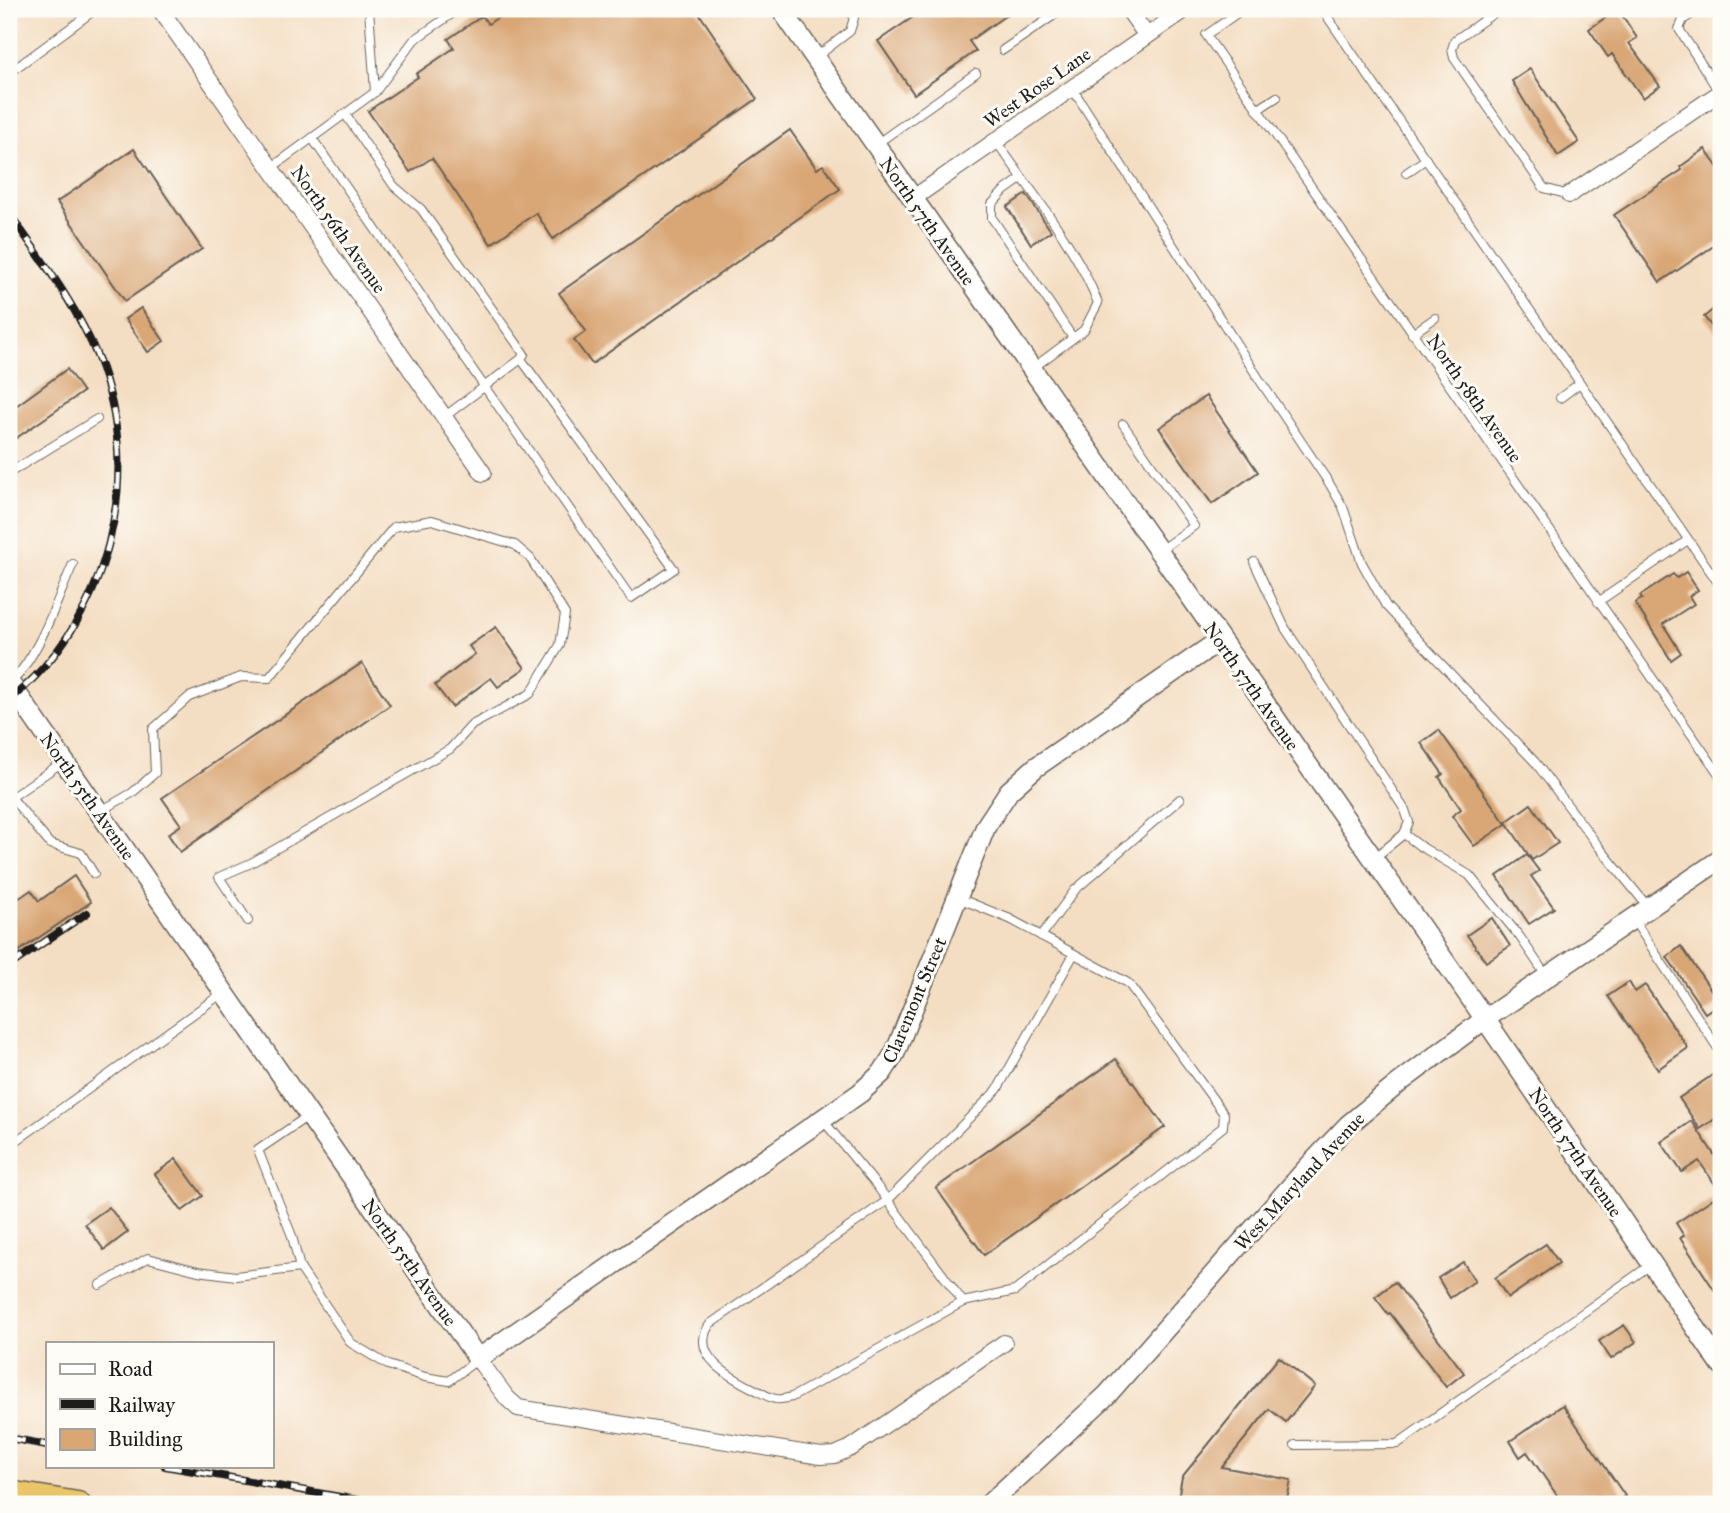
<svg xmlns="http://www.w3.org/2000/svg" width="1730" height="1513" viewBox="0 0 1730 1513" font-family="'IM FELL Great Primer',serif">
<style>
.building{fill:#d9a674}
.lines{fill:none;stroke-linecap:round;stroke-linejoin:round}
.service-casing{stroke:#686056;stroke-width:10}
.minor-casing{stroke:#686056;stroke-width:18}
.tertiary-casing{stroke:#686056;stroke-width:22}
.trunk-casing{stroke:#686056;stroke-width:27}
.service{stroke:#fff;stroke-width:8}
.minor{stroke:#fff;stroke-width:16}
.tertiary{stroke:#fff;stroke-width:19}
.trunk{stroke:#eac669;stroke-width:24}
.rail-casing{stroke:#1c1c1c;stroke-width:8}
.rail{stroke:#fdfcf7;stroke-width:5;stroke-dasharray:16;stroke-linecap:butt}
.labels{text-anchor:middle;stroke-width:6;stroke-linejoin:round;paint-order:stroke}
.street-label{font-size:19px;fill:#1c1c1c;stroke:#fdfcf7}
</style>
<rect width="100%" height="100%" fill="#fdfcf7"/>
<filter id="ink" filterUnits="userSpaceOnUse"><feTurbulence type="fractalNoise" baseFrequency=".0143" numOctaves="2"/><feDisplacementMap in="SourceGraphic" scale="14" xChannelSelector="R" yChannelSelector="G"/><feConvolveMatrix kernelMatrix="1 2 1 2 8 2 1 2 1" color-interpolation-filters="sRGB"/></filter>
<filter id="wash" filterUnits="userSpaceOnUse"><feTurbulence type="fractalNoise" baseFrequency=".00686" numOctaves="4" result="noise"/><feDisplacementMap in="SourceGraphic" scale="28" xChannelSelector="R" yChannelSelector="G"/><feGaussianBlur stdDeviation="1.57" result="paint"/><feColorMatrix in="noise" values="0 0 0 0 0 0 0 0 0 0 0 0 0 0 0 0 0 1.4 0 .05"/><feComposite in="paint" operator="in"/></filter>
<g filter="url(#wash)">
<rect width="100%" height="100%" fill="#f4dec3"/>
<g id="blocks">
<g class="building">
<path d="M511,9H696L757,99L553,239L536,213L491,244L432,158L410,172L368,111L418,77L416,74L454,48L448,39L482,16L488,24Z"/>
<path d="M925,9H1015L969,41L976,51L914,94L878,41Z"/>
<path d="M1618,9L1637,38L1629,43L1660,86L1643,98L1612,54L1608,57L1589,29Z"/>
<path d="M1530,69L1579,142L1558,156L1512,81Z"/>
<path d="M790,130L817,169L823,165L840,189L592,364L574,340L586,331L559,293Z"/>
<path d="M134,149L202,249L125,301L57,202Z"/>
<path d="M1705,149L1721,172V241L1660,282L1614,215L1682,170L1680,167Z"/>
<path d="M1026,194L1051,231L1031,244L1007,207Z"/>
<path d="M1721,303V338L1704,317Z"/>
<path d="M141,308L164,341L148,352L125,319Z"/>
<path d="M67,369L83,392L9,443V411Z"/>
<path d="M1206,396L1258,472L1212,504L1159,428Z"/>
<path d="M1686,572L1698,590L1689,596L1694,604L1663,624L1681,653L1671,660L1635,603L1642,599L1640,596L1673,574L1677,578Z"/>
<path d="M496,627L525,668L498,687L491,678L452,707L435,685L475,654L469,646Z"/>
<path d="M362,663L390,705L180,852L168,834L181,825L162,798Z"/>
<path d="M1439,730L1506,824L1474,846L1452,816L1461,809L1439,777L1443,774L1421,743Z"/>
<path d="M1531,804L1558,843L1532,860L1506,822Z"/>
<path d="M1527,855L1539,871L1531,876L1554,908L1529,924L1497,876Z"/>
<path d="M74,876L91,902L9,958V905L31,890L39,901Z"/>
<path d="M1492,918L1510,946L1486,962L1467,935Z"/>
<path d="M1681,946L1720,1003L1705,1013L1667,957Z"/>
<path d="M1629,982L1635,992L1645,985L1688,1048L1658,1069L1608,996Z"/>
<path d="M1116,1059L1165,1127L984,1255L936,1188Z"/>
<path d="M1714,1074L1721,1084V1115L1700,1129L1679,1098Z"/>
<path d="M1692,1121L1721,1165V1300L1680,1238L1684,1236L1676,1223L1721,1193L1699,1161L1682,1172L1661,1142Z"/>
<path d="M176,1159L203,1196L182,1211L155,1174Z"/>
<path d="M109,1207L128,1232L104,1250L85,1224Z"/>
<path d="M1546,1244L1559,1263L1508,1298L1495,1278Z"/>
<path d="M1463,1262L1475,1281L1450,1298L1438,1278Z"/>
<path d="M1395,1282L1464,1373L1446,1387L1390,1313L1388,1314L1375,1297Z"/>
<path d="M1624,1325L1636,1342L1611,1359L1599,1341Z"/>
<path d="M1279,1357L1315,1386L1286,1422L1269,1409L1222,1467L1291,1480L1286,1504H1177L1182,1477Z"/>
<path d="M1563,1405L1625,1496L1613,1504H1604L1598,1496L1587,1504H1563L1527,1452L1520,1457L1510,1441Z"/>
</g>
</g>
</g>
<g filter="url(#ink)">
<use href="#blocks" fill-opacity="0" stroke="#686056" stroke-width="2"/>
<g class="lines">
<g class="service-casing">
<g id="service">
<path d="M369,9L375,92"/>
<path d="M1243,9L1206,35L1721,777"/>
<path d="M1322,9L1721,587"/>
<path d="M1500,9L1455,40L1452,49L1454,58L1544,188L1569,195"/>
<path d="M1699,9L1683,20L1679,29L1720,93"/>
<path d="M1003,50L1063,9"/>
<path d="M815,58L850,31L854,18L848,9"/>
<path d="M9,73L96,9"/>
<path d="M1072,88L1261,382L1329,483L1343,507L1362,563L1386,606L1535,762L1599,847L1649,908"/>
<path d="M1257,110L1277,97"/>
<path d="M345,114L394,186L421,209L524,354L521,359L444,417"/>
<path d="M312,138L631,598L674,569L521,359"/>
<path d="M996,141C1032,193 1075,244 1098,303L1084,330L1033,368"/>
<path d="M875,145L976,73"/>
<path d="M271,168L375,92L414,40L459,9"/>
<path d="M1406,173L1426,159"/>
<path d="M1022,178L1004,191L992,204V218L1073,338"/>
<path d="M1412,334L1435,318"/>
<path d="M1560,398L1580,383"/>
<path d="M1123,424L1194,526L1160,550"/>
<path d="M9,473L97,419"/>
<path d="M1254,562L1285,628L1405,810L1409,822L1404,834L1373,859"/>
<path d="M1598,602L1688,540"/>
<path d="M10,684C41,652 55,604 73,564"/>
<path d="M11,797L50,844L81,853L94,874"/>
<path d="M9,799L64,761"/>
<path d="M99,812L132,793L155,773L153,729L189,697L241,677L269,678L394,527L432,520L515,545L530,558L565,614L560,645L530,694L472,725L450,749L251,863L219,877L248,921"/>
<path d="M1404,834L1420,846L1469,875L1520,937L1547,977"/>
<path d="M1633,919L1721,1053"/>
<path d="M1041,936L1075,890L1180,799"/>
<path d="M308,1116L258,1150L292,1236L300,1268L351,1343L388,1365L425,1377L449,1381L478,1359"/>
<path d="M822,1119L877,1186L963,1302L1015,1291L1223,1127L1224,1114L1128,983L1010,919L958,898"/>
<path d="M9,1146L224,992"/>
<path d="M100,1285L148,1258L198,1271L236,1276L300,1268"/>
<path d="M963,1302L792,1397C787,1398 780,1400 776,1399C769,1398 762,1393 756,1390C732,1378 688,1356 710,1324L888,1200L997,1090L1074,954"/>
<path d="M1295,1445L1397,1444L1652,1264"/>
</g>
</g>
<g class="minor-casing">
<g id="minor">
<path d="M160,9L483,473"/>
<path d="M1128,9L1147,36"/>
<path d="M1569,195L1721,92"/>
<path d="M912,199L1186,9"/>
<path d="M478,1359L507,1398L518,1408L821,1456L835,1455L851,1448L1004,1343"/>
</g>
</g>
<g class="tertiary-casing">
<g id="tertiary">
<path d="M781,9L1485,1019L1721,1365"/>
<path d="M9,682L478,1359L860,1093L882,1073L895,1053L986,826L1009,791L1036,767L1220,640"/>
<path d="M989,1504L1107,1395L1308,1167L1348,1125L1399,1083L1485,1019L1721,859"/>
</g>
</g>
<g class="trunk-casing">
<path id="trunk" d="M9,1493L78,1504"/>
</g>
<use href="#service" class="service"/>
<use href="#minor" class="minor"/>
<use href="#tertiary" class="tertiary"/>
<use href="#trunk" class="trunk"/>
<g class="rail-casing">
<g id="rail">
<path d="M9,213C41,259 77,306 98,358C145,476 109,621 9,700"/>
<path d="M9,966L87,913"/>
<path d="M9,1438L47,1445"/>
<path d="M165,1466L380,1504"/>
</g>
</g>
<use href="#rail" class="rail"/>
</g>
</g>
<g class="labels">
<g class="street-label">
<text transform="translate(1037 87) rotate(-35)" y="7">West Rose Lane</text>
<text transform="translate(928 221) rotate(55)" y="7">North 57th Avenue</text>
<text transform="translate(339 229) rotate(55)" y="7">North 56th Avenue</text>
<text transform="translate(1475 398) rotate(55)" y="7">North 58th Avenue</text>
<text transform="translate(1252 686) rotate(55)" y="7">North 57th Avenue</text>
<text transform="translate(88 796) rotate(55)" y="7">North 55th Avenue</text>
<text transform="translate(914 1000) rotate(-67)" y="7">Claremont Street</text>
<text transform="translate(1576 1152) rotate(56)" y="7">North 57th Avenue</text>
<text transform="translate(1299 1181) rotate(-47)" y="7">West Maryland Avenue</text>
<text transform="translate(410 1262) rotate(55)" y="7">North 55th Avenue</text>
</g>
</g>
<rect width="1730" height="1513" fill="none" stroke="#fdfcf7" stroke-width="35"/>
<rect x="46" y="1342" width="228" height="126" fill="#fdfcf7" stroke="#a3a29f" stroke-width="2"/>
<rect x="60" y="1364" width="35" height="10" fill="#ffffff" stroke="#a3a29f" stroke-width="2"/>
<text x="108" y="1376" font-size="21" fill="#1c1c1c">Road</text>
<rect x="60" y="1399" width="35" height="10" fill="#1c1c1c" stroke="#a3a29f" stroke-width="2"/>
<text x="108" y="1412" font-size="21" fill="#1c1c1c">Railway</text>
<rect x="60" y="1429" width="35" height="21" fill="#d9a674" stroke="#a3a29f" stroke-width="2"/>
<text x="108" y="1446" font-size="21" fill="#1c1c1c">Building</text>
</svg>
